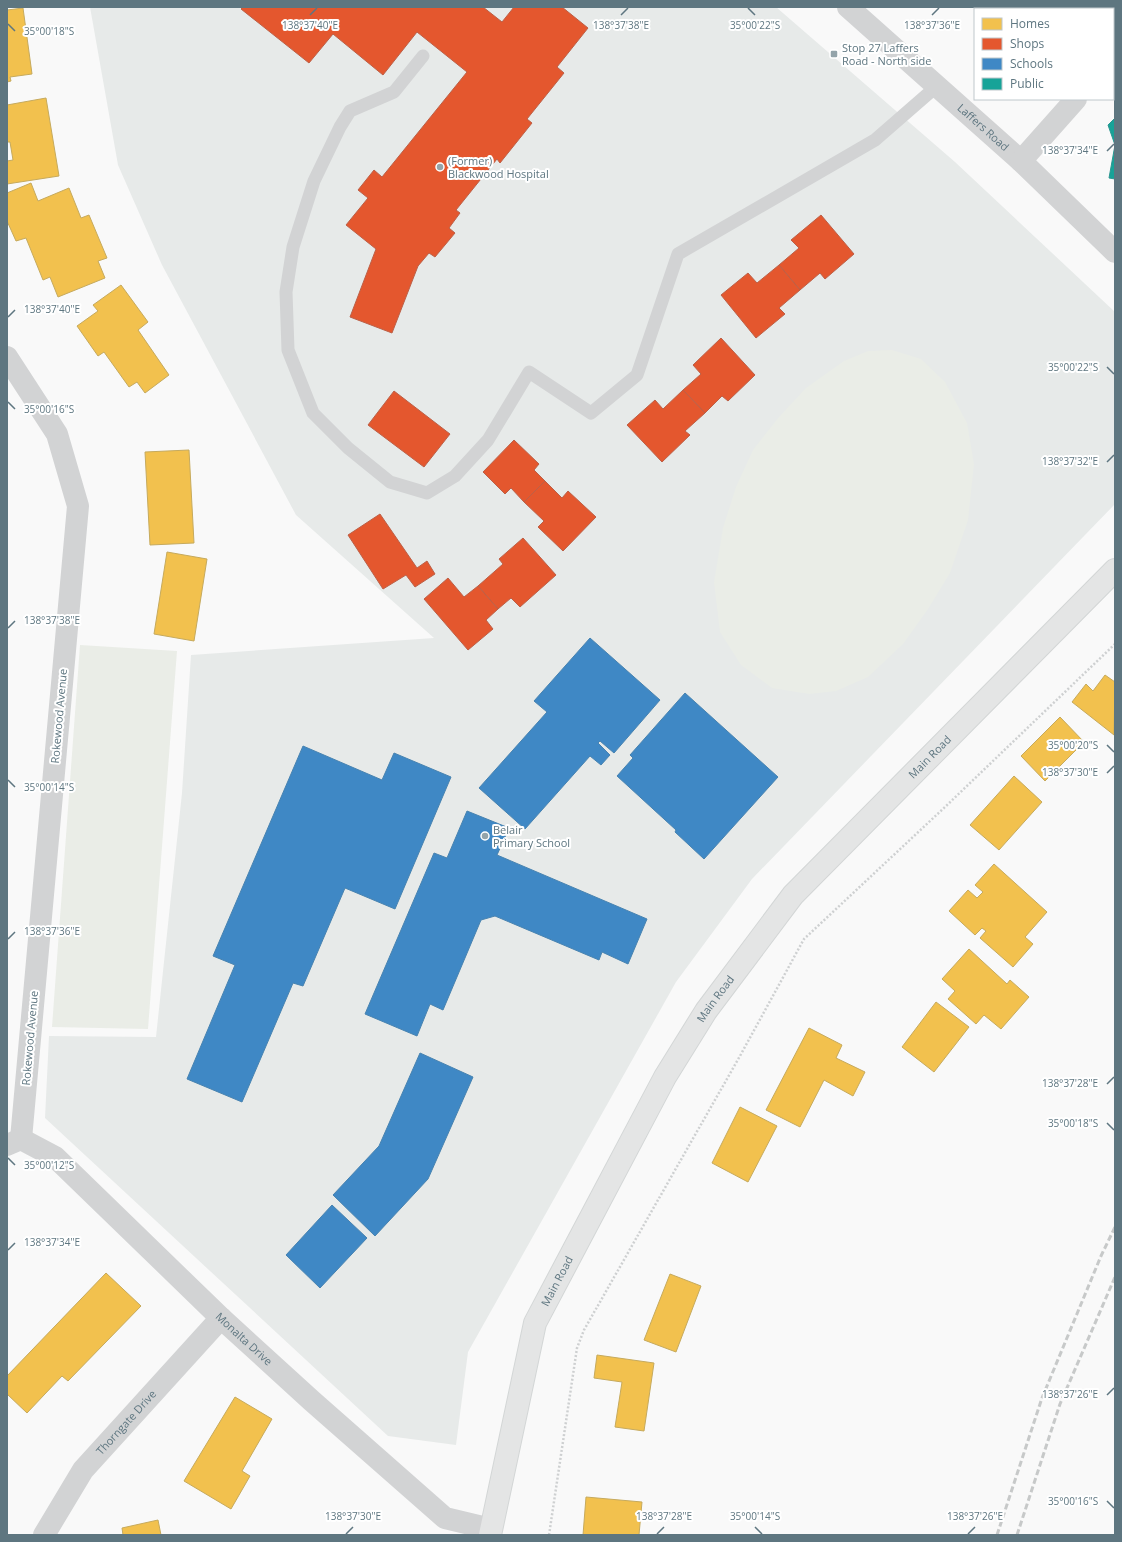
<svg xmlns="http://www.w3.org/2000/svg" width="1122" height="1542" viewBox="0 0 1122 1542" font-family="'Open Sans',sans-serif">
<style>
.built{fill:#e7eae9}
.green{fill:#eaede7}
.homes{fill:#f2c14e;stroke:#c6aa5d}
.shops{fill:#e4572e;stroke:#bc6047}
.schools{fill:#3f88c5;stroke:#4883b0}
.public{fill:#17a398;stroke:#2c9691}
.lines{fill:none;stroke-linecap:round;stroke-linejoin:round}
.secondary-casing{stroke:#d3d6d6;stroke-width:24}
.path{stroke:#ced0d1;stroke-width:2.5;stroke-dasharray:2 2;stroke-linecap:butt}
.service{stroke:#d2d3d4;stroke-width:13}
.minor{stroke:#d2d3d4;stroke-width:22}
.secondary{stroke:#e4e5e5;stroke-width:22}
.rail{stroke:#c7c9c9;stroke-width:3;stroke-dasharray:6 3;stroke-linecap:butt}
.ticks{fill:none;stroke:#5e7680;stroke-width:1.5}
.poi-dot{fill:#94a4aa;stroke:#fff;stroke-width:1.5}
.labels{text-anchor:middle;stroke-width:4;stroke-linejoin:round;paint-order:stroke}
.poi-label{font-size:11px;fill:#5e7680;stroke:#fff;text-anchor:start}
.street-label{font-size:11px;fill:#5e7680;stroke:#fff}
.ticks-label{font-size:10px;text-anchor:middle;fill:#5e7680;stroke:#fff;stroke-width:4;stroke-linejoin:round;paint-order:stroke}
</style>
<rect width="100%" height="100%" fill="#f9f9f9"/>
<path class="built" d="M90,7H776L955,162L1115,312V504L752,879L676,982L468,1352L456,1445L388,1436L45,1118L49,1036L156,1037L182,793L191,655L434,638L296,515L162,265L118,165Z"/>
<g class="green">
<path d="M892,350L921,359L945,382L967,423L974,464L968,520L950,573L928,609L903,644L868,677L836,691L809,694L772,688L741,665L720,632L714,582L723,528L736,487L753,450L779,417L806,388L844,361L868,351Z"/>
<path d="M80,645L177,651L148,1029L52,1027Z"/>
</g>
<g class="homes">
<path d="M23,8L32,74L10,77L11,81L7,82V10Z"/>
<path d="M46,98L59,176L7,184V161L13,160L10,142H7V105Z"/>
<path d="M31,183L38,201L69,188L81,218L89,215L107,258L98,261L105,278L58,297L50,277L43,280L26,238L16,241L7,221V193Z"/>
<path d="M121,285L148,322L138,330L169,375L145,393L137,382L129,387L104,352L98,356L77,326L98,311L93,305Z"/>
<path d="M189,450L194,543L150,545L145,452Z"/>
<path d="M167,552L207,559L194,641L154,634Z"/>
<path d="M1105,675L1115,682L1114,735L1072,702L1086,684L1093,691Z"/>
<path d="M1060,717L1084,742L1045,781L1021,756Z"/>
<path d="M1014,776L1042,802L999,850L970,825Z"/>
<path d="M994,864L1047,912L1025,937L1033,944L1013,967L980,938L986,931L982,928L975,935L949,911L968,890L977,898L983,892L975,885Z"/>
<path d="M969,949L1007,984L1010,980L1029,997L1001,1029L984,1015L976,1024L948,999L955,991L942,979Z"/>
<path d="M936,1002L969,1027L934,1072L902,1047Z"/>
<path d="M809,1028L842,1045L836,1058L865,1072L853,1096L824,1080L800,1127L766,1110Z"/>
<path d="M740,1107L777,1126L748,1182L712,1163Z"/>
<path d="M106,1273L141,1306L68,1381L62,1376L27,1413L7,1394V1376Z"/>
<path d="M670,1274L701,1286L676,1352L644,1340Z"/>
<path d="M597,1355L654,1363L644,1431L615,1427L622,1382L594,1378Z"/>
<path d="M235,1397L272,1419L242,1471L250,1476L231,1509L184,1481Z"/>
<path d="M586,1497L642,1502L639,1535H583Z"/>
<path d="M158,1520L161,1535H123L122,1528Z"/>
</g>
<g class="shops">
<path d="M243,7H483L502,22L514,7H562L588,28L557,67L564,73L527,119L532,123L500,163L497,159L456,210L460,213L449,228L455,233L435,257L429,253L418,266L392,333L350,317L376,249L346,225L368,198L358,190L374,170L382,177L467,72L417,32L383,75L333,34L309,63L241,9Z"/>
<path d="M821,215L854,254L825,279L820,273L800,290L779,265L799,248L791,240Z"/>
<path d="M779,265L800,290L779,308L785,314L756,338L721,295L748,273L757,283Z"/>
<path d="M721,338L755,375L728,401L722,396L705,413L683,390L701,374L693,365Z"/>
<path d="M683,390L705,413L685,431L690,435L662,462L627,425L655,400L663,409Z"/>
<path d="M394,391L450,434L424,467L368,425Z"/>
<path d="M514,440L539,464L534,470L545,481L524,502L511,488L505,494L483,472Z"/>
<path d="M545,481L562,498L568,491L596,517L563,551L538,527L544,521L524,502Z"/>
<path d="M380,514L417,568L427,561L435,574L415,587L406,575L383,589L348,535Z"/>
<path d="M523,538L556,575L520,607L511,598L498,609L478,586L503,564L499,559Z"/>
<path d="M448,578L464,597L478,586L498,609L486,620L493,629L468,650L424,599Z"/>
</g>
<g class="schools">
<path d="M590,638L660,700L614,753L600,741L598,743L610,755L601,765L590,756L525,829L479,788L547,712L534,701Z"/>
<path d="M685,693L778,777L704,859L675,832L676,830L617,776L633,758L630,755Z"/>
<path d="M303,746L382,780L394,753L451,777L395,909L345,888L303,986L293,983L242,1102L187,1079L235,965L213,956Z"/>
<path d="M467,811L509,828L497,855L647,919L628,964L602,952L599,960L495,916L481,920L443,1010L430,1004L417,1036L365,1014L434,853L447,858Z"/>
<path d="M420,1053L473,1077L428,1179L375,1236L333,1195L379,1146Z"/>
<path d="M332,1205L367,1238L320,1288L286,1255Z"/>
</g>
<path class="public" d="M1115,118V179L1109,178L1115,145L1108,125Z"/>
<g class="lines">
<g class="secondary-casing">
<g id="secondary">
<path id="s4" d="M490,1535L535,1323L665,1077L706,1011L793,895L1115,570"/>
</g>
</g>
<path class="path" d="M549,1535L577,1348L584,1330L740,1056L804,939L945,807L1115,644"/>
<path class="service" d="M423,56L394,92L350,111L340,127L314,181L293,247L286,292L288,350L313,413L348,448L390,482L427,493L455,476L488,440L529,372L591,413L637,375L678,254L875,140L937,86"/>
<g class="minor">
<path id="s1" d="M848,7L1021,161L1115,252"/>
<path d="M1113,57L1115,55"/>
<path d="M1021,161L1076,99"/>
<path d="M7,357L57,434L78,506L21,1139"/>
<path id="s2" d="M7,1145L21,1139L55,1157L221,1318L312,1401L445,1518L491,1529"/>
<path id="s3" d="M44,1535L83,1470L221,1318"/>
</g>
<use href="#secondary" class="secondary"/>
<g class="rail">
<path d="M997,1535L1042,1398L1101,1256L1115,1227"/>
<path d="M1017,1535L1060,1404L1115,1277"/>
</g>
</g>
<path class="ticks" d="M748,8L755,15M310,15L317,8M621,15L628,8M932,15L939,8M8,24L15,31M1107,151L1114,144M8,317L15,310M1107,367L1114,374M8,402L15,409M1107,462L1114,455M8,628L15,621M1107,745L1114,752M1107,773L1114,766M8,780L15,787M8,939L15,932M1107,1084L1114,1077M1107,1123L1114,1130M8,1158L15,1165M8,1250L15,1243M1107,1395L1114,1388M1107,1501L1114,1508M755,1527L762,1534M346,1534L353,1527M657,1534L664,1527M968,1534L975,1527"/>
<g class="poi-dot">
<rect x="830" y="50" width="8" height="8" rx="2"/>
<circle cx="440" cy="167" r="4"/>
<circle cx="485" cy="836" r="4"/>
</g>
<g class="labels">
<g class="poi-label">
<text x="842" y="52">Stop 27 Laffers<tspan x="842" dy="13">Road - North side</tspan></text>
<text x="448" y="165">(Former)<tspan x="448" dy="13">Blackwood Hospital</tspan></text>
<text x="493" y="834">Belair<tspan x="493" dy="13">Primary School</tspan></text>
</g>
<g class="street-label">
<text dy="4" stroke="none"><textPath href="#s1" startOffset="181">Laffers Road</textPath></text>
<text transform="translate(59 716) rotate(-85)" y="4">Rokewood Avenue</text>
<text dy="4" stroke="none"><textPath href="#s4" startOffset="912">Main Road</textPath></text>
<text dy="4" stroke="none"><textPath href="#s4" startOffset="588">Main Road</textPath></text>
<text transform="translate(30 1038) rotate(-85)" y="4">Rokewood Avenue</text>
<text dy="4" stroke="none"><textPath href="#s4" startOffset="264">Main Road</textPath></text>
<text dy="4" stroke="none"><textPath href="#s2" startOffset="316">Monalta Drive</textPath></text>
<text dy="4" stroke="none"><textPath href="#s3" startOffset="140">Thorngate Drive</textPath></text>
</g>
</g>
<g class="ticks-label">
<text x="310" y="29">138°37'40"E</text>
<text x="621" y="29">138°37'38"E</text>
<text x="755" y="29">35°00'22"S</text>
<text x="932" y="29">138°37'36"E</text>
<text x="49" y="35">35°00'18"S</text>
<text x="1070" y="154">138°37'34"E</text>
<text x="52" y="313">138°37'40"E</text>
<text x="1073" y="371">35°00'22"S</text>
<text x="49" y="413">35°00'16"S</text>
<text x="1070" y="465">138°37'32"E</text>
<text x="52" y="624">138°37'38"E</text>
<text x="1073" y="749">35°00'20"S</text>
<text x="1070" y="776">138°37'30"E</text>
<text x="49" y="791">35°00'14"S</text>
<text x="52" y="935">138°37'36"E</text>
<text x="1070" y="1087">138°37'28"E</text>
<text x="1073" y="1127">35°00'18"S</text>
<text x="49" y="1169">35°00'12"S</text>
<text x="52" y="1246">138°37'34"E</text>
<text x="1070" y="1398">138°37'26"E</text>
<text x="1073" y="1505">35°00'16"S</text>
<text x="353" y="1520">138°37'30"E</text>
<text x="664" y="1520">138°37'28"E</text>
<text x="755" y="1520">35°00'14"S</text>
<text x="975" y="1520">138°37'26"E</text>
</g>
<rect width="1122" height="1542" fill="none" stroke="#5e7680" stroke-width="16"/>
<rect x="974" y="8" width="140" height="92" fill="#ffffff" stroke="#bfc8cc"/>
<rect x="982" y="18" width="20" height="12" fill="#f2c14e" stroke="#bfc8cc"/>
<text x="1010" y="28" font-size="12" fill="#5e7680">Homes</text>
<rect x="982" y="38" width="20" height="12" fill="#e4572e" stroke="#bfc8cc"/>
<text x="1010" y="48" font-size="12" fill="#5e7680">Shops</text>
<rect x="982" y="58" width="20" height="12" fill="#3f88c5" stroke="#bfc8cc"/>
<text x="1010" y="68" font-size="12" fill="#5e7680">Schools</text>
<rect x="982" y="78" width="20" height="12" fill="#17a398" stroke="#bfc8cc"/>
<text x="1010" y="88" font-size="12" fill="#5e7680">Public</text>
</svg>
